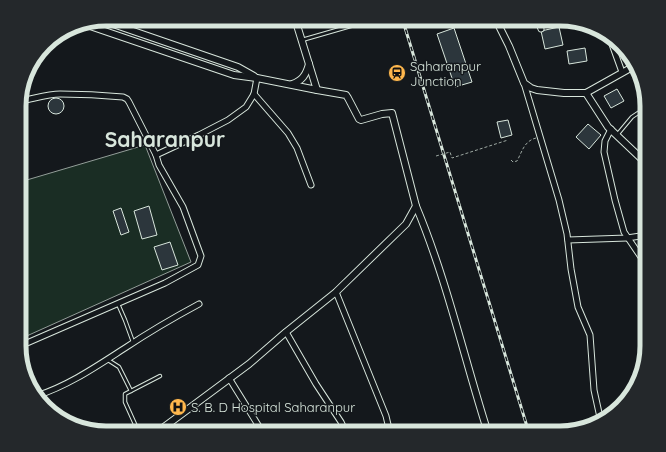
<svg xmlns="http://www.w3.org/2000/svg" width="666" height="452" viewBox="0 0 666 452" font-family="Quicksand,sans-serif">
<style>
.green{fill:#1a2d24;stroke:#939e99}
.building{fill:#2c363c;stroke:#d8e6dc}
.lines{fill:none;stroke-linecap:round;stroke-linejoin:round}
.service-casing{stroke:#d8e6dc;stroke-width:4.5}
.minor-casing{stroke:#d8e6dc;stroke-width:7}
.tertiary-casing{stroke:#d8e6dc;stroke-width:8}
.path{stroke:#9da8a2;stroke-width:1;stroke-dasharray:3 2;stroke-linecap:butt}
.service{stroke:#14181c;stroke-width:2.5}
.minor{stroke:#14181c;stroke-width:5}
.tertiary{stroke:#14181c;stroke-width:6}
.rail-casing{stroke:#d8e6dc;stroke-width:3}
.rail{stroke:#14181c;stroke-width:1.5;stroke-dasharray:4.5;stroke-linecap:butt}
.path-bridge{stroke:#9da8a2;stroke-width:1;stroke-dasharray:3 2;stroke-linecap:butt}
.labels{text-anchor:middle;stroke-width:3;stroke-linejoin:round;paint-order:stroke}
.poi-label{font-size:13px;fill:#d8e6dc;stroke:#14181c;text-anchor:start}
.town-label{font-size:21px;font-weight:bold;fill:#d8e6dc;stroke:#14181c}
.rim{fill:none;stroke:#d8e6dc;stroke-width:5}
</style>
<rect width="100%" height="100%" fill="#14181c"/>
<path class="green" d="M145,145L191,262L20,339V182Z"/>
<g class="building">
<path d="M559,27L563,45L545,49L541,31Z"/>
<path d="M454,28L472,82L455,87L437,34Z"/>
<path d="M585,48L587,61L569,64L567,51Z"/>
<path d="M24,83L26,91L21,92Z"/>
<path d="M617,89L624,101L611,108L604,96Z"/>
<circle cx="56" cy="106" r="8"/>
<path d="M508,120L512,135L501,138L497,122Z"/>
<path d="M588,124L601,135L589,149L576,137Z"/>
<path d="M149,206L157,235L142,239L134,211Z"/>
<path d="M121,208L129,232L121,235L113,211Z"/>
<path d="M170,242L178,265L162,270L154,247Z"/>
</g>
<g class="lines">
<g class="service-casing">
<g id="service">
<path d="M302,40L368,21"/>
<path d="M617,135L632,117L647,107"/>
<path d="M118,304L125,320L133,342"/>
<path d="M108,360L119,367L131,391"/>
<path d="M139,433L125,402V394L160,376"/>
</g>
</g>
<g class="minor-casing">
<g id="minor">
<path d="M537,19L541,29"/>
<path d="M609,36L622,72"/>
<path d="M524,83L559,200L567,234L571,269L578,307L590,335L594,390L601,422"/>
<path d="M254,94L288,133L297,148L311,185"/>
<path d="M20,101C33,99 47,94 60,94C81,94 102,95 123,97L127,99L129,102L156,155"/>
<path d="M611,129L605,141L604,152L615,200L624,232L647,266"/>
<path d="M568,240L627,238L647,235"/>
<path d="M336,292L386,416L390,433"/>
<path d="M286,332L316,384L341,422L346,433"/>
<path d="M20,346L165,283L198,265L201,256L183,207L159,165L156,155L199,135L228,120L246,107L254,94L257,78"/>
<path d="M229,378L263,433"/>
<path d="M36,396C68,386 97,366 125,348C149,332 173,318 199,304"/>
</g>
</g>
<g class="tertiary-casing">
<g id="tertiary">
<path d="M496,20L509,46L524,83L531,88L537,90L564,93H586L636,65"/>
<path d="M110,23L238,67L254,76"/>
<path d="M84,24L234,75L257,78L317,90L296,22"/>
<path d="M292,84C302,81 306,75 309,64"/>
<path d="M586,93L608,127L647,164"/>
<path d="M416,206C447,280 464,358 488,433"/>
<path d="M156,433L249,364L286,332L336,292L406,224L416,206L392,113L382,114L361,120L359,119L348,98L346,95L317,90"/>
</g>
</g>
<path class="path" d="M511,160L513,162L517,161C522,152 524,141 536,138"/>
<use href="#service" class="service"/>
<use href="#minor" class="minor"/>
<use href="#tertiary" class="tertiary"/>
<g class="rail-casing">
<path id="rail" d="M403,21L529,433"/>
</g>
<use href="#rail" class="rail"/>
<path class="path-bridge" d="M436,156L450,152L452,158L508,140"/>
</g>
<defs>
<g id="station-disc" transform="scale(0.9)"><circle r="9.5" fill="#ffb74d" stroke="#14181c"/><path d="M-3-6H3Q5-6 5-4V2Q5 4 3 4L4.5 6H3L1.5 4h-3L-3 6H-4.5L-3 4Q-5 4-5 2V-4Q-5-6-3-6ZM-3.5-4v3h7v-3ZM-3.5 1v1.5H-2V1ZM2 1v1.5H3.5V1Z" fill="#111"/></g>
<g id="hospital-disc" transform="scale(0.9)"><circle r="9.5" fill="#ffb74d" stroke="#14181c"/><path d="M-5-5h3v3.5h4V-5h3V5h-3V1.5h-4V5h-3Z" fill="#111"/></g>
</defs>
<g fill-rule="evenodd">
<use href="#station-disc" x="397" y="73"/>
<use href="#hospital-disc" x="178" y="407"/>
</g>
<g class="labels">
<g class="poi-label">
<text x="410" y="71">Saharanpur<tspan x="410" dy="15">Junction</tspan></text>
<text x="191" y="412">S. B. D Hospital Saharanpur</text>
</g>
<g class="town-label">
<text x="165" y="147">Saharanpur</text>
</g>
</g>
<path d="M0 0H666V452H0ZM106 26H560A80 80 0 0 1 640 106V346A80 80 0 0 1 560 426H106A80 80 0 0 1 26 346V106A80 80 0 0 1 106 26Z" fill="#24282b" fill-rule="evenodd"/>
<path class="rim" d="M106 26H560A80 80 0 0 1 640 106V346A80 80 0 0 1 560 426H106A80 80 0 0 1 26 346V106A80 80 0 0 1 106 26Z"/>
</svg>
